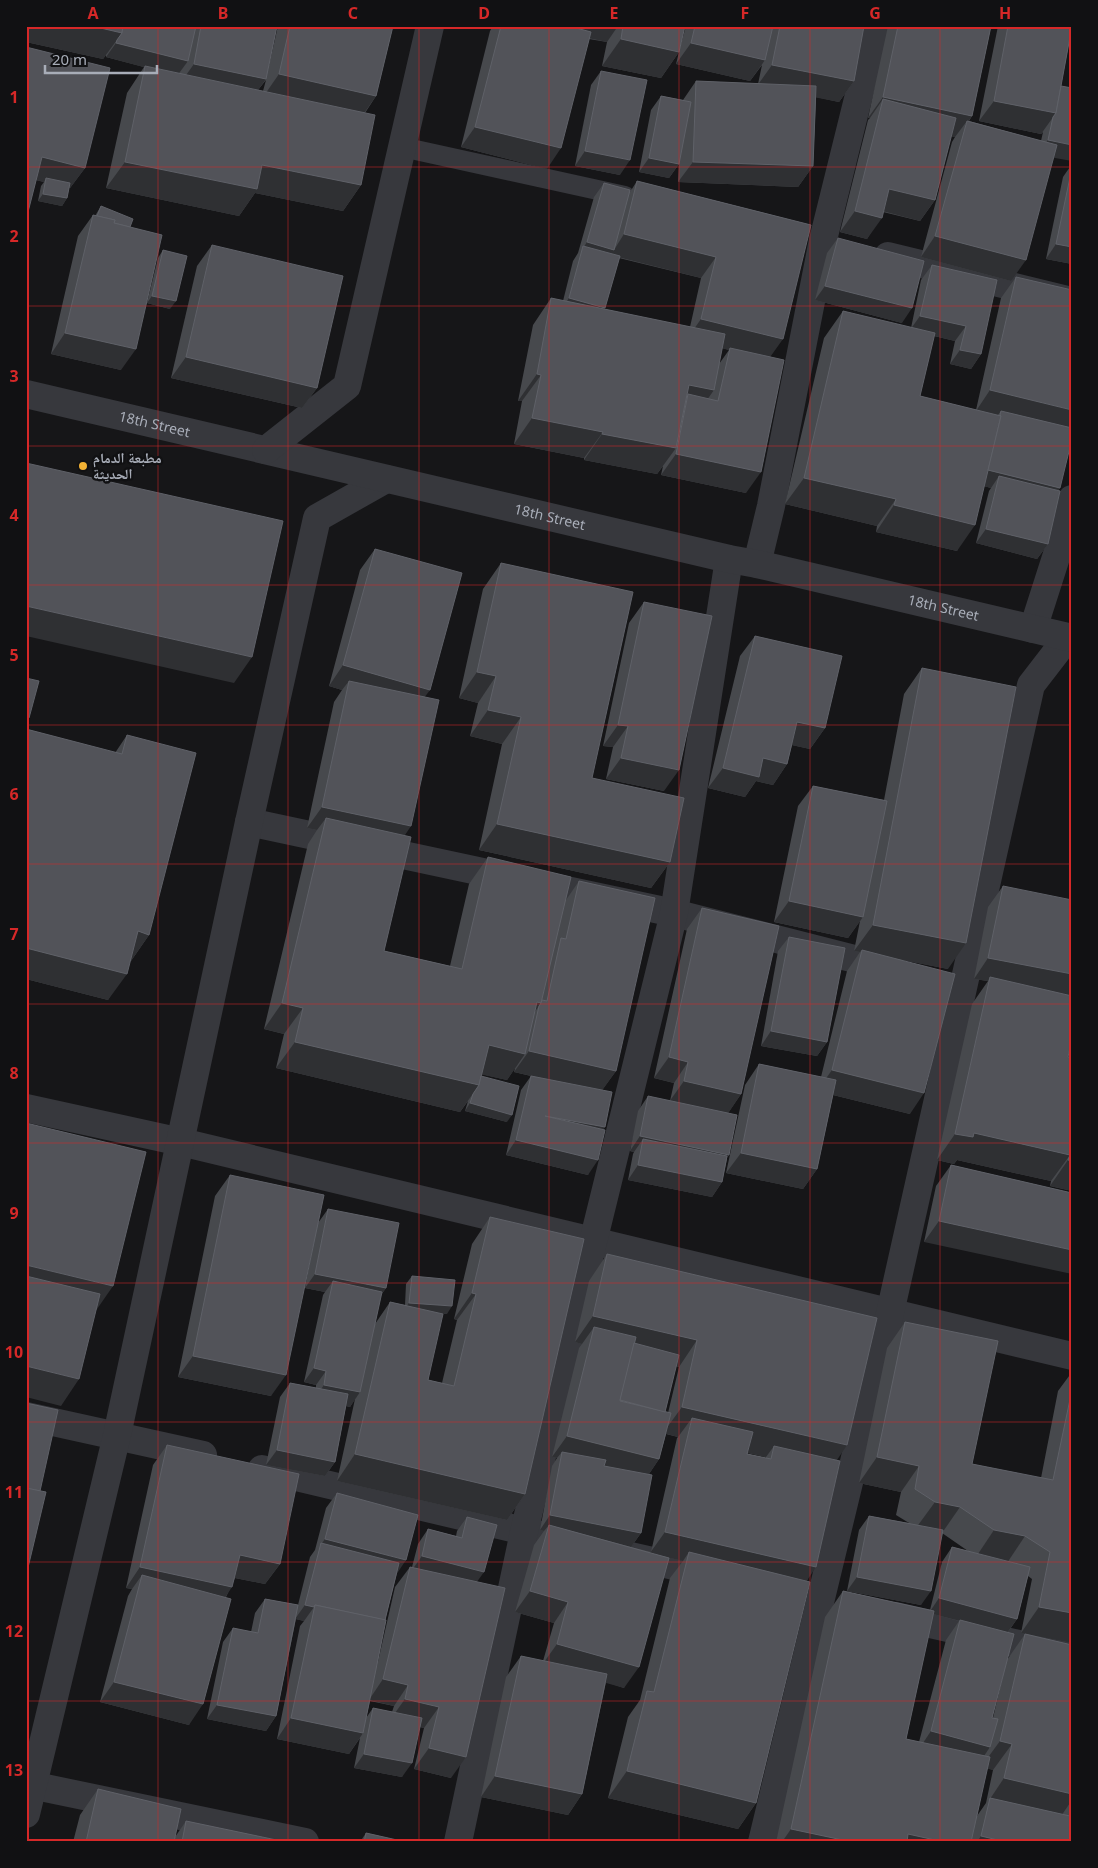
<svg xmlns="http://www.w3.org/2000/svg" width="1098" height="1868" viewBox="0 0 1098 1868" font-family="'Noto Sans','Noto Naskh Arabic',sans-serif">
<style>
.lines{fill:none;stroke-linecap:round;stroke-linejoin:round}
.service{stroke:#37383d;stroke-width:20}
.minor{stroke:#37383d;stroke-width:28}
.tertiary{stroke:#37383d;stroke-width:28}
.wall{fill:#47494d;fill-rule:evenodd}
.shaded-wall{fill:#2f3033}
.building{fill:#525359;stroke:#5f6168}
.grid{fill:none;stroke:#d62828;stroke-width:1;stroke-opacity:0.55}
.poi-dot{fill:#f2b134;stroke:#111113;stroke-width:2}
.labels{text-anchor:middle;stroke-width:4.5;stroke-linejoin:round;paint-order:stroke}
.street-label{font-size:14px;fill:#a8adb8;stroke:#111113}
.poi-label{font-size:14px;font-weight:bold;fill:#a8adb8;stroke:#111113;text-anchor:start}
.neatline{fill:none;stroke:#d62828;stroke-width:2}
.grid-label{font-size:16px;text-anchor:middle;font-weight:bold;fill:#d62828}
</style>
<rect width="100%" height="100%" fill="#161618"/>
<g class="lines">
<path class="service" d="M402,147L625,196"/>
<g class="minor">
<path d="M888,256L1072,301"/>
<path d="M757,564L771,506L823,240L876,26"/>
<path d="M1033,629L1058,551L1072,499"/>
<path d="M249,822L674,913L890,968"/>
<path d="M26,1108L181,1142L1072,1356"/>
<path d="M26,1416L203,1455"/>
<path d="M262,1469L541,1535"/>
<path d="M630,1556L714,1575"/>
<path d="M895,1616L1072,1656"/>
<path d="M26,1784L305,1842"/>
<path d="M26,1814L117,1435L249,822L317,518L386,479"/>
<path d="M458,1842L524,1532L593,1242L674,913L729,559"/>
<path d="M762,1842L890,1313L1031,685L1068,637"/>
</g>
<g class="tertiary">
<path id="s1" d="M26,394L729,559L757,564L1072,638"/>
<path d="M266,450L347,386L430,26"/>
</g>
</g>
<g class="wall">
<path d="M26,26H277L267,74L278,26H393L376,96L365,113L361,185L343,211L255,193L239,216L106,188L127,93L144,67L106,57V55L103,59L26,42ZM266,80L263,91L258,90Z"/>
<path d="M493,26H685L679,51L686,26H864L854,81L839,102L816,97L813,166L798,187L678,182L679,164L669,178L639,172L651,110L661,96L683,100L696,81L758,84L762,65L750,81L676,64L679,52L661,78L602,66L607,42L589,39L547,169L461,147L490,31Z"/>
<path d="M888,26H991L972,116L969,121L1041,141L1043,132L1041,134L979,121L998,26H1072L1061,86L1053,158L1011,281L921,257L952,142L955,137L951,136L935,200L920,221L883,212L867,239L840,232L868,120L870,118H868Z"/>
<path d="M26,47L85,168L70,188H69L67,198L62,206L38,201L41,186L44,182L36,180L26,217Z"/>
<path d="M601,71L620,175L575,166L591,85Z"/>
<path d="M1072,164V264L1046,259L1063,177Z"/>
<path d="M637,181L811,225L770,357L746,493L661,475L663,466L657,474L584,460V458L514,444L522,401H518L533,325L551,298L563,301L573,261L578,253L594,197L604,183L630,192ZM619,258L701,278L690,327L604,309ZM722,348L729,350L719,364Z"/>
<path d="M101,206L130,227L121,370L51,354L78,236L93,215L95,216Z"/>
<path d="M838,238L902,323L815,300L827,253Z"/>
<path d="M212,245L317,388L302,408L171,378L197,266Z"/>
<path d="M163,250L170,309L147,303L158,258Z"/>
<path d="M932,265L981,354L971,369L950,364L955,341L934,336L920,396L976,410L1001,298L1016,277L1060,488L1058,490L1048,544L1037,559L976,543L989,491L991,488L984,486L957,551L876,532L877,526L785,504L824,338L843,311L911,328L921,280Z"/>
<path d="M375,549L425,697L404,836L384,951L450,966L469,884L488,857L566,900L579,881L616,1071L602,1090L603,1130L588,1175L506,1155L521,1090L531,1076L514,1072L515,1068L507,1080L481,1074V1076L507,1122L465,1111L468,1101L460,1112L276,1068L284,1034L264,1029L308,844L317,830L307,828L334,702L342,690L329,686L360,570Z"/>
<path d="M501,563L592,778L670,862L651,888L479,850L502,744L470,736L478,703L459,698L483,589Z"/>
<path d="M644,602L664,791L606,779L613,747L603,746L629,623Z"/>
<path d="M755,636L825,728L810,749L792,745L787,764L773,785L756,781L745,797L708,788L740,656Z"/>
<path d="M922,668L948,969L903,960L910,1114L833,1095L817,1169L803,1189L726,1173L745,1085L759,1064L821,1077L847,971L860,952L854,951L860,921L848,938L774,922L798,806L813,786L884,800L904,694Z"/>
<path d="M26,729L115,753L127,735L149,935L131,961H130L108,1000L26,979Z"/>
<path d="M1003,886L1071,995L1068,1057L1071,1058L1072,1054V1191L1050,1186L1051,1181L957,1160L954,1164L937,1160L972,1004L988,981L974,979L988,907Z"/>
<path d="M702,908L741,1094L728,1113L727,1159L722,1182L712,1197L628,1180L633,1154L634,1152L630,1151L638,1111L648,1096L670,1101L674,1083L654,1078L687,929Z"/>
<path d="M789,937L827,1042L817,1056L761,1046L778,951Z"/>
<path d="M951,1165L1072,1193L924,1242L936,1186Z"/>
<path d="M230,1175L318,1223L328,1209L386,1288L381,1295L375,1324L390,1302L405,1305L406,1284L412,1276L447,1314L439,1313L428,1380L442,1383L457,1320L454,1319L472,1244L490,1217L525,1494L507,1520L337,1481L355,1399L350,1407L346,1406L335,1462L325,1476L266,1465L280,1397L290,1383L316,1388V1385L304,1382L323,1295L325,1292L305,1288L314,1240L271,1396L178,1377L215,1196Z"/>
<path d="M607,1254L837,1460L807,1581L756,1803L738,1829L608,1798L628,1717L640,1700L670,1578L683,1561L667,1557L624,1688L606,1682L582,1794L568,1815L481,1797L506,1677L521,1656L543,1661L554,1623L515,1612L534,1545L544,1531L540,1530L552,1466L557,1458L552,1457L579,1348L582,1344L575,1342L589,1281ZM676,1366L679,1367L668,1413L665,1412ZM666,1434L678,1437L677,1438L651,1552L631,1547L641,1533L649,1474L659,1459ZM748,1453L766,1457V1458L747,1454Z"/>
<path d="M905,1322L972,1464L1041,1478L1058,1391L1072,1372V1643L1021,1633L1032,1579L1028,1576L1017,1619L1008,1632L1007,1660L1025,1634L1072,1645V1842H776L825,1617L843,1591L930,1610L942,1562L952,1547L968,1551L942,1533L921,1605L847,1591L859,1530L869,1516L909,1523L896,1515L901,1492L859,1483L887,1348ZM933,1614L959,1621L946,1640L919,1742L906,1739ZM1004,1671L993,1718H992ZM987,1768L993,1770L986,1803L977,1816Z"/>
<path d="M167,1445L280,1564L265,1584L235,1578L226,1597L189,1725L100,1702L128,1596L132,1589L126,1588L153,1465Z"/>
<path d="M337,1493L397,1573L385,1620L377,1666L395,1587L410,1567H412L418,1544L428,1529L456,1536L457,1531L467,1517L477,1582L451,1778L414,1769L424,1728L420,1727L402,1777L354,1768L360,1738L349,1754L277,1739L300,1626L304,1621L296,1619L276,1716L266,1731L207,1719L223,1642L233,1628L251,1632L255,1613L265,1599L298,1605L310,1557L315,1550L326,1508ZM370,1701L394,1706L392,1712L373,1708L366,1718Z"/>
<path d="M98,1789L175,1837L186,1821L286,1842H73L80,1815Z"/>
<path d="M366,1833L406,1842H360Z"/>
</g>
<g class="shaded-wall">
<path d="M26,26H92L122,33L103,59L26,42Z"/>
<path d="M532,26H618L607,42Z"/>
<path d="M621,39L679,52L661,78L602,66Z"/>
<path d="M116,43L188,61L177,76L106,57Z"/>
<path d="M691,43L765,60L750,81L676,64Z"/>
<path d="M194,64L266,79L251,100L179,85Z"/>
<path d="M772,65L854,81L839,102L757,86Z"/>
<path d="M279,74L376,96L358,122L261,100Z"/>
<path d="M883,97L972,116L965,126L967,121L955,137L878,120L883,99L870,118H868Z"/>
<path d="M994,101L1056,113L1041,134L979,121Z"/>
<path d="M475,127L561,148L547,169L461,147Z"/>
<path d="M1048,140L1072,145V161L1038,155Z"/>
<path d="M585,151L630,160L620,175L575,166Z"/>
<path d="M42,157L85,168L70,188L45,182L46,178L44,182L27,178Z"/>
<path d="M649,158L679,164L669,178L639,172Z"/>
<path d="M125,162L262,165L361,185L343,211L255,193L239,216L106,188Z"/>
<path d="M693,162L813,166L798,187L678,182Z"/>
<path d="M889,189L935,200L920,221L875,209Z"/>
<path d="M43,194L67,198L62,206L38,201Z"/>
<path d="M855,211L882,218L867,239L840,232Z"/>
<path d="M624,234L716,257L701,278L610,255L582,250L587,242L614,250Z"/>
<path d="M935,236L1026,260L1011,281L921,257Z"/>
<path d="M1056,244L1072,247V264L1046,259Z"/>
<path d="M825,286L912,308L902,323L815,300Z"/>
<path d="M152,296L176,301L170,309L147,303Z"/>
<path d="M569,298L605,308L595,323L559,313Z"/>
<path d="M920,316L966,326L955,341L910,330Z"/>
<path d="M701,319L783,339L768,360L730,348L729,350L687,339Z"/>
<path d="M65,333L136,349L121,370L51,354Z"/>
<path d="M960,350L981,354L971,369L950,364Z"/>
<path d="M186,357L317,388L302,408L171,378Z"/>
<path d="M537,374L541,375L522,401H518Z"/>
<path d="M689,385L714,390L695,417L688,394L676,412Z"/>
<path d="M990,390L1072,410V432L1001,411L997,416L976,411Z"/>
<path d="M532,418L603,432L584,458L514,444Z"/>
<path d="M602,434L676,448L657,474L584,460Z"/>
<path d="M676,454L761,472L746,493L661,475Z"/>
<path d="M986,470L1060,488L1050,502L999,476L991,488L976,484Z"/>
<path d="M804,478L896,499L877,526L785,504Z"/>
<path d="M894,505L975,525L957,551L876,532Z"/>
<path d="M986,529L1048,544L1037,559L976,543Z"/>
<path d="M26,606L252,657L234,683L26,636Z"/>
<path d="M343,665L430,690L415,710L349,681L342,690L329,686Z"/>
<path d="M477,672L496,676L478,703L459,698Z"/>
<path d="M488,710L521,717L502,744L470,736Z"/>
<path d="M797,722L825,728L810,749L782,743Z"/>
<path d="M618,725L628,726L613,747L603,746Z"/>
<path d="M621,758L679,770L664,791L606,779Z"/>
<path d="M763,758L787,764L773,785L756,781L745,797L708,788L723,768Z"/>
<path d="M322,807L411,826L397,847L326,818L317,830L307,828Z"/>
<path d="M497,824L670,862L651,888L479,850Z"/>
<path d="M789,901L863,917L848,938L774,922Z"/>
<path d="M873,925L966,943L948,969L861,952L862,950L860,952L854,951Z"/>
<path d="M138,931L149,935L131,961L120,958Z"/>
<path d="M26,948L127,974L108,1000L26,979Z"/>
<path d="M988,958L1072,974V995L1070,998L990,977L988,981L974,979Z"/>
<path d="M537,1002L541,1003L523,1029Z"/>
<path d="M282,1003L303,1008L284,1034L264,1029Z"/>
<path d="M771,1031L827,1042L817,1056L761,1046Z"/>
<path d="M295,1042L479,1085L460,1112L276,1068Z"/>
<path d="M489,1045L525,1054L507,1080L470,1072Z"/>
<path d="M529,1051L616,1071L601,1092L514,1072Z"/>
<path d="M669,1057L688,1062L674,1083L654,1078Z"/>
<path d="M832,1070L924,1093L910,1114L817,1091Z"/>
<path d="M684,1081L741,1094L727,1115L669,1102Z"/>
<path d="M470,1103L512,1115L507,1122L465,1111Z"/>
<path d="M545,1116L605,1127L595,1141Z"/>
<path d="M974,1133L1070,1155L1051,1181L957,1160L954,1164L937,1160L955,1134Z"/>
<path d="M640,1136L729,1155L719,1170L643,1139L634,1152L630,1151Z"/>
<path d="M516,1140L598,1160L588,1175L506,1155Z"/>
<path d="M741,1153L817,1169L803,1189L726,1173Z"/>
<path d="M1068,1160L1072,1161V1191L1050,1186Z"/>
<path d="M638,1165L722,1182L712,1197L628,1180Z"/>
<path d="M939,1221L1072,1250V1274L924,1242Z"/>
<path d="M26,1265L113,1286L95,1312L26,1295Z"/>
<path d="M315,1274L386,1288L376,1302L333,1281L325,1292L305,1288Z"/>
<path d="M472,1293L476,1294L457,1320L454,1319Z"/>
<path d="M409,1303L452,1306L447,1314L404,1310Z"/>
<path d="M593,1316L697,1340L679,1367L631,1355L594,1327L582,1344L575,1342Z"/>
<path d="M193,1356L286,1375L271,1396L178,1377Z"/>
<path d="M26,1366L79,1379L61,1406L26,1397Z"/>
<path d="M314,1368L326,1371L316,1385L304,1382Z"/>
<path d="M324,1385L360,1392L350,1407L314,1399Z"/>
<path d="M682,1407L847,1445L829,1472L774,1446L766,1457L687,1439L692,1418L678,1437L663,1433Z"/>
<path d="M567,1436L659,1459L645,1480L562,1452L557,1458L552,1457Z"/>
<path d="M277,1450L335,1462L325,1476L266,1465Z"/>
<path d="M355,1454L525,1494L507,1520L337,1481Z"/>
<path d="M877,1457L919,1466L901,1492L859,1483Z"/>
<path d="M935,1502L960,1507L942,1533L916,1528Z"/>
<path d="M550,1515L641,1533L631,1547L549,1525L544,1531L540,1530Z"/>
<path d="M994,1530L1025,1536L1007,1563L976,1557Z"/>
<path d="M665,1532L816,1567L802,1588L689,1552L683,1561L650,1553Z"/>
<path d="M325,1539L406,1560L396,1575L320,1546Z"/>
<path d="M240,1555L280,1564L265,1584L225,1576Z"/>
<path d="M422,1556L484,1572L474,1586L412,1570Z"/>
<path d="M140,1567L232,1587L218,1608L142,1575L132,1589L126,1588Z"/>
<path d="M857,1577L931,1591L921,1605L847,1591Z"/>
<path d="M530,1591L568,1602L554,1623L515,1612Z"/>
<path d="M939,1598L1017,1619L1007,1633L929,1613Z"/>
<path d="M305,1605L314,1607L304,1621L295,1619Z"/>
<path d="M1039,1607L1072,1613V1643L1021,1633Z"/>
<path d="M557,1644L639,1667L624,1688L542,1665Z"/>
<path d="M383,1679L408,1685L394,1706L369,1700Z"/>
<path d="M114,1682L203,1704L189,1725L100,1702Z"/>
<path d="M405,1699L439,1707L424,1728L390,1720Z"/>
<path d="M217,1705L276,1716L266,1731L207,1719Z"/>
<path d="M291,1718L363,1733L349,1754L277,1739Z"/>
<path d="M931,1731L990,1747L976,1768L917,1752Z"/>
<path d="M1000,1741L1012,1744L993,1770L981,1767Z"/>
<path d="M429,1748L466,1757L451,1778L414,1769Z"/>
<path d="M364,1754L412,1763L402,1777L354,1768Z"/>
<path d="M627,1771L756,1803L738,1829L608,1798Z"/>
<path d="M495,1776L582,1794L568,1815L481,1797Z"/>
<path d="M1004,1778L1072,1794V1800L1057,1822L990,1799Z"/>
<path d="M791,1829L852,1842H782Z"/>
<path d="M908,1834L935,1840L934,1842H903Z"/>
<path d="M981,1836L1006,1842H977Z"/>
</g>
<g class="building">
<path d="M92,26H123L122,33Z"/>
<path d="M123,26H196L188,61L116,43L117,40L122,33Z"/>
<path d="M201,26H277L266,79L194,64Z"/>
<path d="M290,26H393L376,96L279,74Z"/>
<path d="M501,26H569L591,32L561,148L475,127Z"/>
<path d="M623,26H685L679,52L621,39Z"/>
<path d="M695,26H773L765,60L691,43Z"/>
<path d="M780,26H864L854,81L772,65Z"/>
<path d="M898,26H991L972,116L883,97Z"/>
<path d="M1008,26H1072L1056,113L994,101Z"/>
<path d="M26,47L110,68L85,168L42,157L27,216H26Z"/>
<path d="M145,66L375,115L361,185L262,165L257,189L125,162Z"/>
<path d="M601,71L647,80L630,160L585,151Z"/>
<path d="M696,81L816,86L813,166L693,162Z"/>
<path d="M1061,86L1072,88V145L1048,140L1053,117L1056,113Z"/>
<path d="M661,96L691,102L679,164L649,158Z"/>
<path d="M883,99L956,118L935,200L889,189L882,218L855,211Z"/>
<path d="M967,121L1057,145L1026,260L935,236Z"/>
<path d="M1072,168V247L1056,244Z"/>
<path d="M46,178L70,183L67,198L43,194Z"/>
<path d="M637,181L811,225L783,339L701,319L716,257L624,234Z"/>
<path d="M604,183L630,190L614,250L587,242Z"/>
<path d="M101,206L133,219L130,227L114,223L115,220L97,216Z"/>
<path d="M93,215L115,220L114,223L162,235L136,349L65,333Z"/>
<path d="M838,238L924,261L912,308L825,286Z"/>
<path d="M212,245L343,276L317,388L186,357Z"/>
<path d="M583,246L620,256L605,308L569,298Z"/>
<path d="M163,250L187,256L176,301L152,296Z"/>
<path d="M932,265L997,280L981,354L960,350L966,326L920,316Z"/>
<path d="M1016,277L1072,290V410L990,390Z"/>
<path d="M551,298L725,334L714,390L689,385L676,448L602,434L603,432L532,418L541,375L537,374Z"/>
<path d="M843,311L935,333L920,396L1001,416L975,525L894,505L896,499L804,478Z"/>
<path d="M730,348L784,360L761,472L676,454L688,394L718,401Z"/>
<path d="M1001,411L1072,428V439L1060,488L988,470L1001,416L1000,415Z"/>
<path d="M26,463L283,521L252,657L26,606Z"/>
<path d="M999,476L1060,491L1048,544L986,529Z"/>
<path d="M375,549L462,573L430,690L343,665Z"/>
<path d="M501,563L633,592L592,778L684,798L670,862L497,824L521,717L488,710L496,676L477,672Z"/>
<path d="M644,602L712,616L679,770L621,758L628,726L618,725Z"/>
<path d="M755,636L842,656L825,728L797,722L787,764L763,758L759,777L723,768Z"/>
<path d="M922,668L1016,687L966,943L873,925Z"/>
<path d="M26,678L39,681L29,718H26Z"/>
<path d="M349,681L439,700L411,826L322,807Z"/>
<path d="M26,729L122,754L127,735L196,753L149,935L138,931L127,974L26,948Z"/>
<path d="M813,786L887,801L863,917L789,901Z"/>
<path d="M326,818L411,837L384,951L462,969L488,857L571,877L541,1003L537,1002L525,1054L489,1045L479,1085L295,1042L303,1008L282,1003Z"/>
<path d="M579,881L655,898L616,1071L529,1051L539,1006L541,1003L542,1000L547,1001L561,938L566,939Z"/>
<path d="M1003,886L1072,900V974L988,958Z"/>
<path d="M702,908L779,926L741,1094L684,1081L688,1062L669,1057Z"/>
<path d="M789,937L845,948L827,1042L771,1031Z"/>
<path d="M862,950L955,974L924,1093L832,1070Z"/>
<path d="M990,977L1072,996V1038L1068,1057L1072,1058V1161L1068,1160L1070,1155L974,1133L973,1137L955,1134Z"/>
<path d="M759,1064L836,1080L817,1169L741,1153Z"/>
<path d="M481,1076L519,1086L512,1115L470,1103L473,1094L479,1085Z"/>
<path d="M531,1076L612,1092L605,1127L545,1116L605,1130L598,1160L516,1140Z"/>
<path d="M648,1096L737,1115L729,1155L640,1136Z"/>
<path d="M26,1123L146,1152L113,1286L26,1265L28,1256L26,1255Z"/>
<path d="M643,1139L727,1156L722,1182L638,1165Z"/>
<path d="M951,1165L1072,1193V1250L939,1221Z"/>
<path d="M230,1175L324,1195L286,1375L193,1356Z"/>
<path d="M328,1209L399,1223L386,1288L315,1274Z"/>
<path d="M490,1217L584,1239L525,1494L355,1454L390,1302L443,1314L428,1380L454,1386L476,1294L472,1293Z"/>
<path d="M607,1254L877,1318L847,1445L682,1407L697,1340L593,1316Z"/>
<path d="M26,1276L100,1294L79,1379L26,1366Z"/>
<path d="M412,1276L455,1280L452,1306L409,1303Z"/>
<path d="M333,1281L382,1292L360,1392L324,1385L326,1371L314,1368Z"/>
<path d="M905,1322L998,1341L972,1464L1053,1480L1072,1390V1613L1039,1607L1050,1552L1025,1536L994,1530L960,1507L935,1502L915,1489L919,1466L877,1457Z"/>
<path d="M594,1327L636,1337L620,1401L671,1413L659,1459L567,1436Z"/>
<path d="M634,1343L679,1355L665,1412L620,1400Z"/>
<path d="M290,1383L348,1394L335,1462L277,1450Z"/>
<path d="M26,1403L58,1410L40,1491L26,1488Z"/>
<path d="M692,1418L753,1432L747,1454L771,1459L774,1446L840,1461L816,1567L665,1532Z"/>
<path d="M167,1445L299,1474L280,1564L240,1555L232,1587L140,1567Z"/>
<path d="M562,1452L606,1460L604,1466L652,1475L641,1533L550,1515Z"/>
<path d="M26,1488L46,1492L26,1576Z"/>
<path d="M337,1493L418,1515L406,1560L325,1539Z"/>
<path d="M869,1516L943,1530L931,1591L857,1577Z"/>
<path d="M467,1517L497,1525L484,1572L422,1556L428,1529L462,1538Z"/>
<path d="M549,1525L669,1558L639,1667L557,1644L568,1602L530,1591Z"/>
<path d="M321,1543L399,1563L385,1620L315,1605L314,1607L305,1605Z"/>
<path d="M952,1547L1030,1567L1017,1619L939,1598Z"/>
<path d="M689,1552L810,1582L756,1803L627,1771L647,1691L654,1692Z"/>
<path d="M410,1567L505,1588L466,1757L429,1748L439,1707L405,1699L408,1685L383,1679Z"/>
<path d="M142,1575L231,1599L203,1704L114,1682Z"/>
<path d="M843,1591L934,1611L906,1739L990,1757L971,1842H935V1840L908,1834L907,1842H852L791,1829Z"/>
<path d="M265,1599L298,1605L276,1716L217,1705L233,1628L258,1633Z"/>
<path d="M315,1605L386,1620L363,1733L291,1718Z"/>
<path d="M960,1620L1014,1634L992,1718L998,1719L990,1747L931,1731Z"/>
<path d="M1025,1634L1072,1645V1794L1004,1778L1012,1744L1000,1741Z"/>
<path d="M521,1656L607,1674L582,1794L495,1776Z"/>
<path d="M373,1708L422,1718L412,1763L364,1754Z"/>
<path d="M98,1789L181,1809L174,1842H86Z"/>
<path d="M990,1798L1070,1816L1072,1808V1842H1006L981,1836Z"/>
<path d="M186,1821L286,1842H182Z"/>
<path d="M366,1833L406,1842H364Z"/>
</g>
<path class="grid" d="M158,26V1842M288,26V1842M419,26V1842M549,26V1842M679,26V1842M810,26V1842M940,26V1842M26,167H1072M26,306H1072M26,446H1072M26,585H1072M26,725H1072M26,864H1072M26,1004H1072M26,1143H1072M26,1283H1072M26,1422H1072M26,1562H1072M26,1701H1072"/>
<circle class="poi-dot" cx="83" cy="466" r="5"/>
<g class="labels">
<g class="street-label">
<text dy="5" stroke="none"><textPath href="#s1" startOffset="132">18th Street</textPath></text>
<text dy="5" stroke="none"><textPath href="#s1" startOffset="538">18th Street</textPath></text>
<text dy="5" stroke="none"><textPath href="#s1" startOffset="942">18th Street</textPath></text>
</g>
<g class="poi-label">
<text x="93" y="463">مطبعة الدمام<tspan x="93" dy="16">الحديثة</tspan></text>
</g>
</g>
<rect width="1098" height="1868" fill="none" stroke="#111113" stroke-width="55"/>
<path d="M45 65v8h112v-8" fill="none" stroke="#a8adb8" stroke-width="2.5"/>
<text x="52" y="65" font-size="15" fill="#a8adb8" stroke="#111113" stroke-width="4" paint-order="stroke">20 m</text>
<rect x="28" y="28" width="1042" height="1812" class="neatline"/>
<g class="grid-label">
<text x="93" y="19">A</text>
<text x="223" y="19">B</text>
<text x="353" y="19">C</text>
<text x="484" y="19">D</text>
<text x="614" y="19">E</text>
<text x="745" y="19">F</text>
<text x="875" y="19">G</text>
<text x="1005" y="19">H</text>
<text x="14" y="103">1</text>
<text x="14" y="242">2</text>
<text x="14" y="382">3</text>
<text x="14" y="521">4</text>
<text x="14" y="661">5</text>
<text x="14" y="800">6</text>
<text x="14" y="940">7</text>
<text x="14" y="1079">8</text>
<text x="14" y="1219">9</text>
<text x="14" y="1358">10</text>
<text x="14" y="1498">11</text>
<text x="14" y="1637">12</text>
<text x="14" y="1776">13</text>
</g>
</svg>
